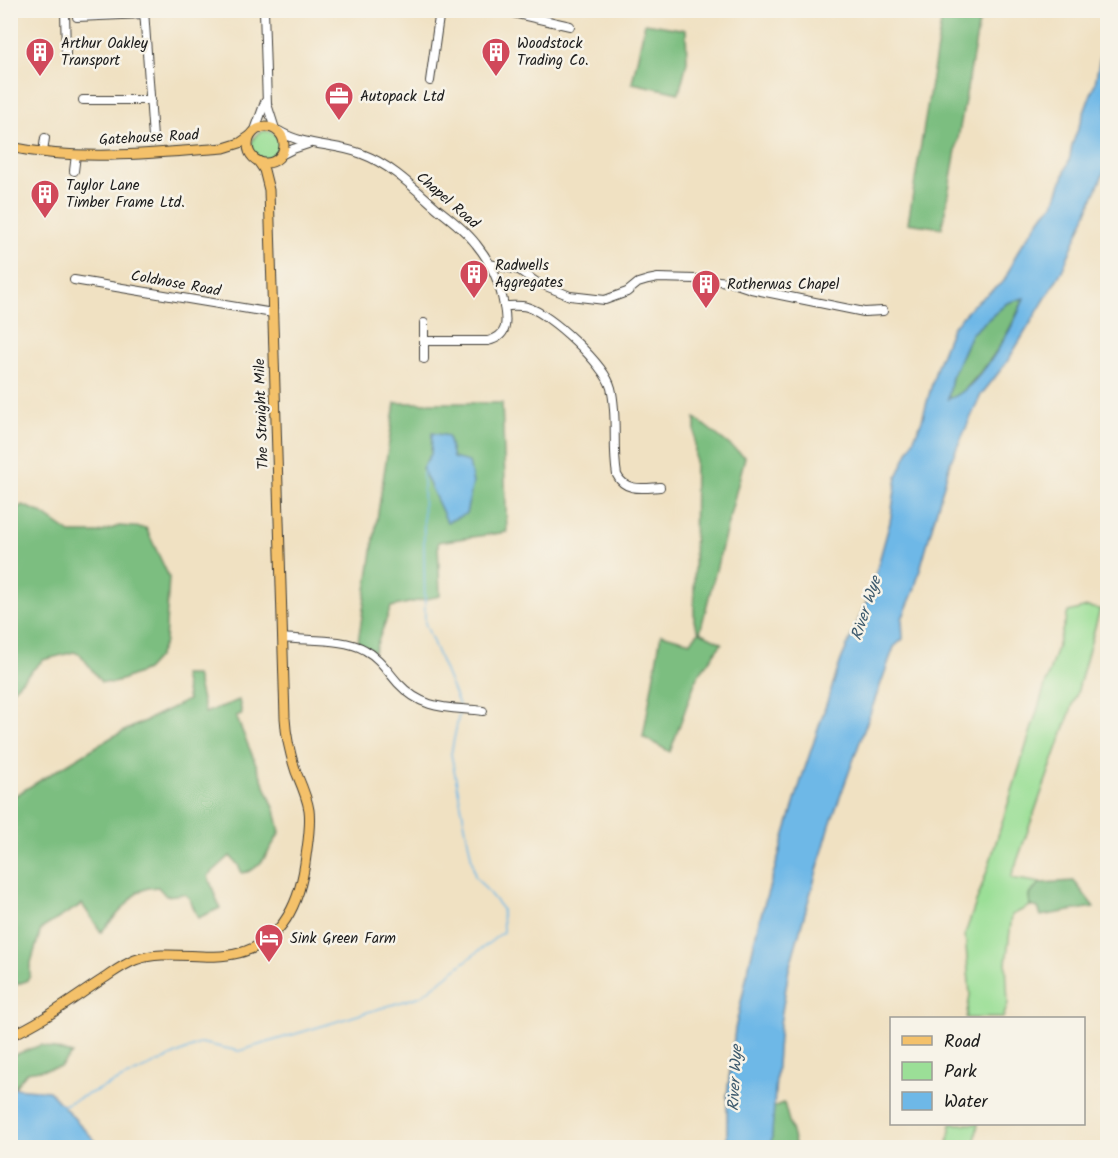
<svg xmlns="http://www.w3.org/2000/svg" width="1118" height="1158" viewBox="0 0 1118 1158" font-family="Kalam,sans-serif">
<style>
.green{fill:#9bdf97;stroke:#5c7e5a;stroke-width:1.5}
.forest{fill:#7cbe80;stroke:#4c6d4e;stroke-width:1.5}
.water{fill:#6eb8e7;stroke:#456a82;stroke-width:1.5;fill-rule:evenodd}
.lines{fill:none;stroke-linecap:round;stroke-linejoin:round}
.stream{stroke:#6eb8e7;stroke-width:1.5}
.minor-casing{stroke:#3c3a35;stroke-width:10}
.major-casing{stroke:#3c3a35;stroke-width:11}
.minor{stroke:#fff;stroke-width:8}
.major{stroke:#f4c16a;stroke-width:9}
.labels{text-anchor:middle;stroke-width:5;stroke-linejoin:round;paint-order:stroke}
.poi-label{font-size:15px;fill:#1c1c1c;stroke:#f7f3e8;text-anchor:start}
.street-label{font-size:15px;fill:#1c1c1c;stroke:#f7f3e8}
.water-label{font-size:16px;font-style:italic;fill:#3d5a6d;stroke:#f7f3e8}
</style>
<rect width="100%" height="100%" fill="#f7f3e8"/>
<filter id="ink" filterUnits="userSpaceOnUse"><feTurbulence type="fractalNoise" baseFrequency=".0167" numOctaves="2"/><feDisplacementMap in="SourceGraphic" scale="12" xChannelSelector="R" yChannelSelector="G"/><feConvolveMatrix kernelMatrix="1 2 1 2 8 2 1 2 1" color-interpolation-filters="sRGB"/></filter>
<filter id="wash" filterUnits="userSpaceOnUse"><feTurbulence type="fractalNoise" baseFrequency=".008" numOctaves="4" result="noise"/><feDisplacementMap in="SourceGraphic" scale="24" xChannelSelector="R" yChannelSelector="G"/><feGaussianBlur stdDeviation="1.35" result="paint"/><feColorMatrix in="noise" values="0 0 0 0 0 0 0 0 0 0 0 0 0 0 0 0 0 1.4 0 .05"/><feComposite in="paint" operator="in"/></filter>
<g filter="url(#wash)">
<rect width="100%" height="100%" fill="#f0e1c2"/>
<g class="green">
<circle cx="266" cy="145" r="14"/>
<path d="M1087,607L1100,609L1077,693L1011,878L1041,883L1029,894L1030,906L1012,915L1006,963L1008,1004L1003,1018H966L970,995L965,934L987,871L1068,612Z"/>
<path d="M951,1124H978L974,1147H947Z"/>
</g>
<g class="forest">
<path d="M943,11H981L942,228L908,223Z"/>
<path d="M645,23L686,30L687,62L679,93L632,83Z"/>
<path d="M1024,298C1011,328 998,353 976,377C967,387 961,396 948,400L952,377L971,334L1007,303Z"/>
<path d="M395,403H502L507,532L438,542L440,596L391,607L374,652L358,642Z"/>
<path d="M695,418L745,457L700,632L722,643L697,677L670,752L643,737L661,634L690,642L699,632L694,621Z"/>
<path d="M22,505L40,512L70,533H99L119,526L146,528L169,577L165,642L158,657L146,670L114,683L101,682L81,655L74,652L43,660L11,691V513Z"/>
<path d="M183,675H196L205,713L239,700L242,714L236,716L275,810L280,832C270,848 261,872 242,873L238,865L230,856L208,876L220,908L198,918L189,898L184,894L166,896L158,887L148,888L138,892L101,932L82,904L41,929L30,966V976L26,981L15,985L11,984V798L112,737L188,700Z"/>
<path d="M1074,881L1094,907L1041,916L1038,908L1030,906L1029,895L1041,883Z"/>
<path d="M41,1045L72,1054L60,1067L27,1072L14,1088L11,1089V1056Z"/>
<path d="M784,1103L796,1147L771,1148L773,1107Z"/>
</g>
<g class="water">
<path d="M1107,23V165L1062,271L1007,362L981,395L950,463L914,591L902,619L903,639L894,647L830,825L789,969L780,1024L771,1147H727V1096L735,1029L758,925L802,777L841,660L870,594L890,522L897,477L922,420L937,366L952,328L973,305L1004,281L1019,249L1045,212L1054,204L1070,157L1072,145L1095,83ZM1024,298C1014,327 978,391 948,399L952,377L971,334L1007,303Z"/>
<path d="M432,433L448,436L453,458L469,462L473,483L466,514L447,522L422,468L431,454Z"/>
<path d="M14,1088L49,1091L101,1147L11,1146V1089Z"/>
</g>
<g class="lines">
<g class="stream">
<path d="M423,472L425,623L459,705"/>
<path d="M62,1106L201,1043L239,1051L421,996L503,932L502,909L475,876L451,754L459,714"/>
</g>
</g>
</g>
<g filter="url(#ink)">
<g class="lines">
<g class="minor-casing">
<g id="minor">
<path d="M65,10L66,55"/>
<path d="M144,10L153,138"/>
<path d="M264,10L267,104L275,129"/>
<path d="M499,10L570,26"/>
<path d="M77,17L144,14"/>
<path d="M430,81L440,10"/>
<path d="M83,100H151"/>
<path d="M255,130L265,102"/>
<path d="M279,131C305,147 335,143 362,154C392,165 416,190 439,210C452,220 466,231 476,244C490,261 500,283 504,306C507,323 508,336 488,341H424"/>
<path d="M43,152L45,138"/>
<path d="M281,155L293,149L308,144"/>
<path d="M74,171L76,155"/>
<path d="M489,264L519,270L531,267"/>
<path d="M519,270L536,282L570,296L605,300L627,292L638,283L648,280L658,278L696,279L730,282L751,289L864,312L883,311"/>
<path d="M74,280L273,313"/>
<path d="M504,306C511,306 520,305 527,307C550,313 605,365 611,388C618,416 612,447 617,475C625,492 644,488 660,487"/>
<path d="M424,323V359"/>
<path d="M283,638C307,641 345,638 365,650C380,658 387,671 398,683C424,711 448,707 483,711"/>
</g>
</g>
<g class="major-casing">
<g id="major">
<circle cx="266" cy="145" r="18"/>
<path d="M10,147C81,162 153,153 224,148L240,143L250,136"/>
<path d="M10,1036C42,1022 71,1000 100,981C111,974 122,965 135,960C168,948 205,962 239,953C285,941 301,899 306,856C308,841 311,825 309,810C307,797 301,784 296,772C290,754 286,736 285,718L269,190L264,170L258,161"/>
</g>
</g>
<use href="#minor" class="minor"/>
<use href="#major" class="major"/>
</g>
</g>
<defs>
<g id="building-pin" transform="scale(1.5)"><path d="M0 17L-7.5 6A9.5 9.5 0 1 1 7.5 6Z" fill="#d1495b" stroke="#f7f3e8"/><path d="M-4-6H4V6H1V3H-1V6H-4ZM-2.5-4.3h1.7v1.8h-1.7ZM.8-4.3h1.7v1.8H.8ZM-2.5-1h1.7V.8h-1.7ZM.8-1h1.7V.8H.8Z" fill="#fff"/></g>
<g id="office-pin" transform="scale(1.5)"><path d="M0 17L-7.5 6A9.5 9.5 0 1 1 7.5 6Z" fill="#d1495b" stroke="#f7f3e8"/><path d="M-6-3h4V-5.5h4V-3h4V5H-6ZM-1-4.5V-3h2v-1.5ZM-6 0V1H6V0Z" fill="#fff"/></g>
<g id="hotel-pin" transform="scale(1.5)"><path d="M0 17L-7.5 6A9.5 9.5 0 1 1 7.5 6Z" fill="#d1495b" stroke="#f7f3e8"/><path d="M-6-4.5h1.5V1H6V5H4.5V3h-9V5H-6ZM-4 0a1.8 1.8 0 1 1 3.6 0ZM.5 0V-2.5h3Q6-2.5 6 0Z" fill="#fff"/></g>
</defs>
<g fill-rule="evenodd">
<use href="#building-pin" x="40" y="52"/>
<use href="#building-pin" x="496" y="52"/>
<use href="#office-pin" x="339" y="96"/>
<use href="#building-pin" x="45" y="194"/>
<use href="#building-pin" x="474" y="274"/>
<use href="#building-pin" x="706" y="284"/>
<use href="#hotel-pin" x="269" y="938"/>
</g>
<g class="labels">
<g class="poi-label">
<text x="61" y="48">Arthur Oakley<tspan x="61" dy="17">Transport</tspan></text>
<text x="517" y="48">Woodstock<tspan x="517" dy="17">Trading Co.</tspan></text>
<text x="360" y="101">Autopack Ltd</text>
<text x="66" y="190">Taylor Lane<tspan x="66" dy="17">Timber Frame Ltd.</tspan></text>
<text x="495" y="270">Radwells<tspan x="495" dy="17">Aggregates</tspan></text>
<text x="727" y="289">Rotherwas Chapel</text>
<text x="290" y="943">Sink Green Farm</text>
</g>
<g class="street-label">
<text transform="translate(149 137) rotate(-3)" y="5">Gatehouse Road</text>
<text transform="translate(448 200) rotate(41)" y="5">Chapel Road</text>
<text transform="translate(176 283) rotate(10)" y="5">Coldnose Road</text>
<text transform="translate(261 414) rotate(-92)" y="5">The Straight Mile</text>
</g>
<g class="water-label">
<text transform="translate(865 608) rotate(-72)" y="6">River Wye</text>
<text transform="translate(734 1078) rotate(-87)" y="6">River Wye</text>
</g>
</g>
<rect width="1118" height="1158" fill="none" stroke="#f7f3e8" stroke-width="36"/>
<rect x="890" y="1017" width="195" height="108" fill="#f7f3e8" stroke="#9f9d96" stroke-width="1.5"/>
<rect x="902" y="1036" width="30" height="9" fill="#f4c16a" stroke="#9f9d96" stroke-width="1.5"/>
<text x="944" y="1047" font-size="18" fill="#1c1c1c">Road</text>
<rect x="902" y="1062" width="30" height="18" fill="#9bdf97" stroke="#9f9d96" stroke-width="1.5"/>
<text x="944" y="1077" font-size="18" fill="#1c1c1c">Park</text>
<rect x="902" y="1092" width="30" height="18" fill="#6eb8e7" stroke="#9f9d96" stroke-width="1.5"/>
<text x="944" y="1107" font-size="18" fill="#1c1c1c">Water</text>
</svg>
